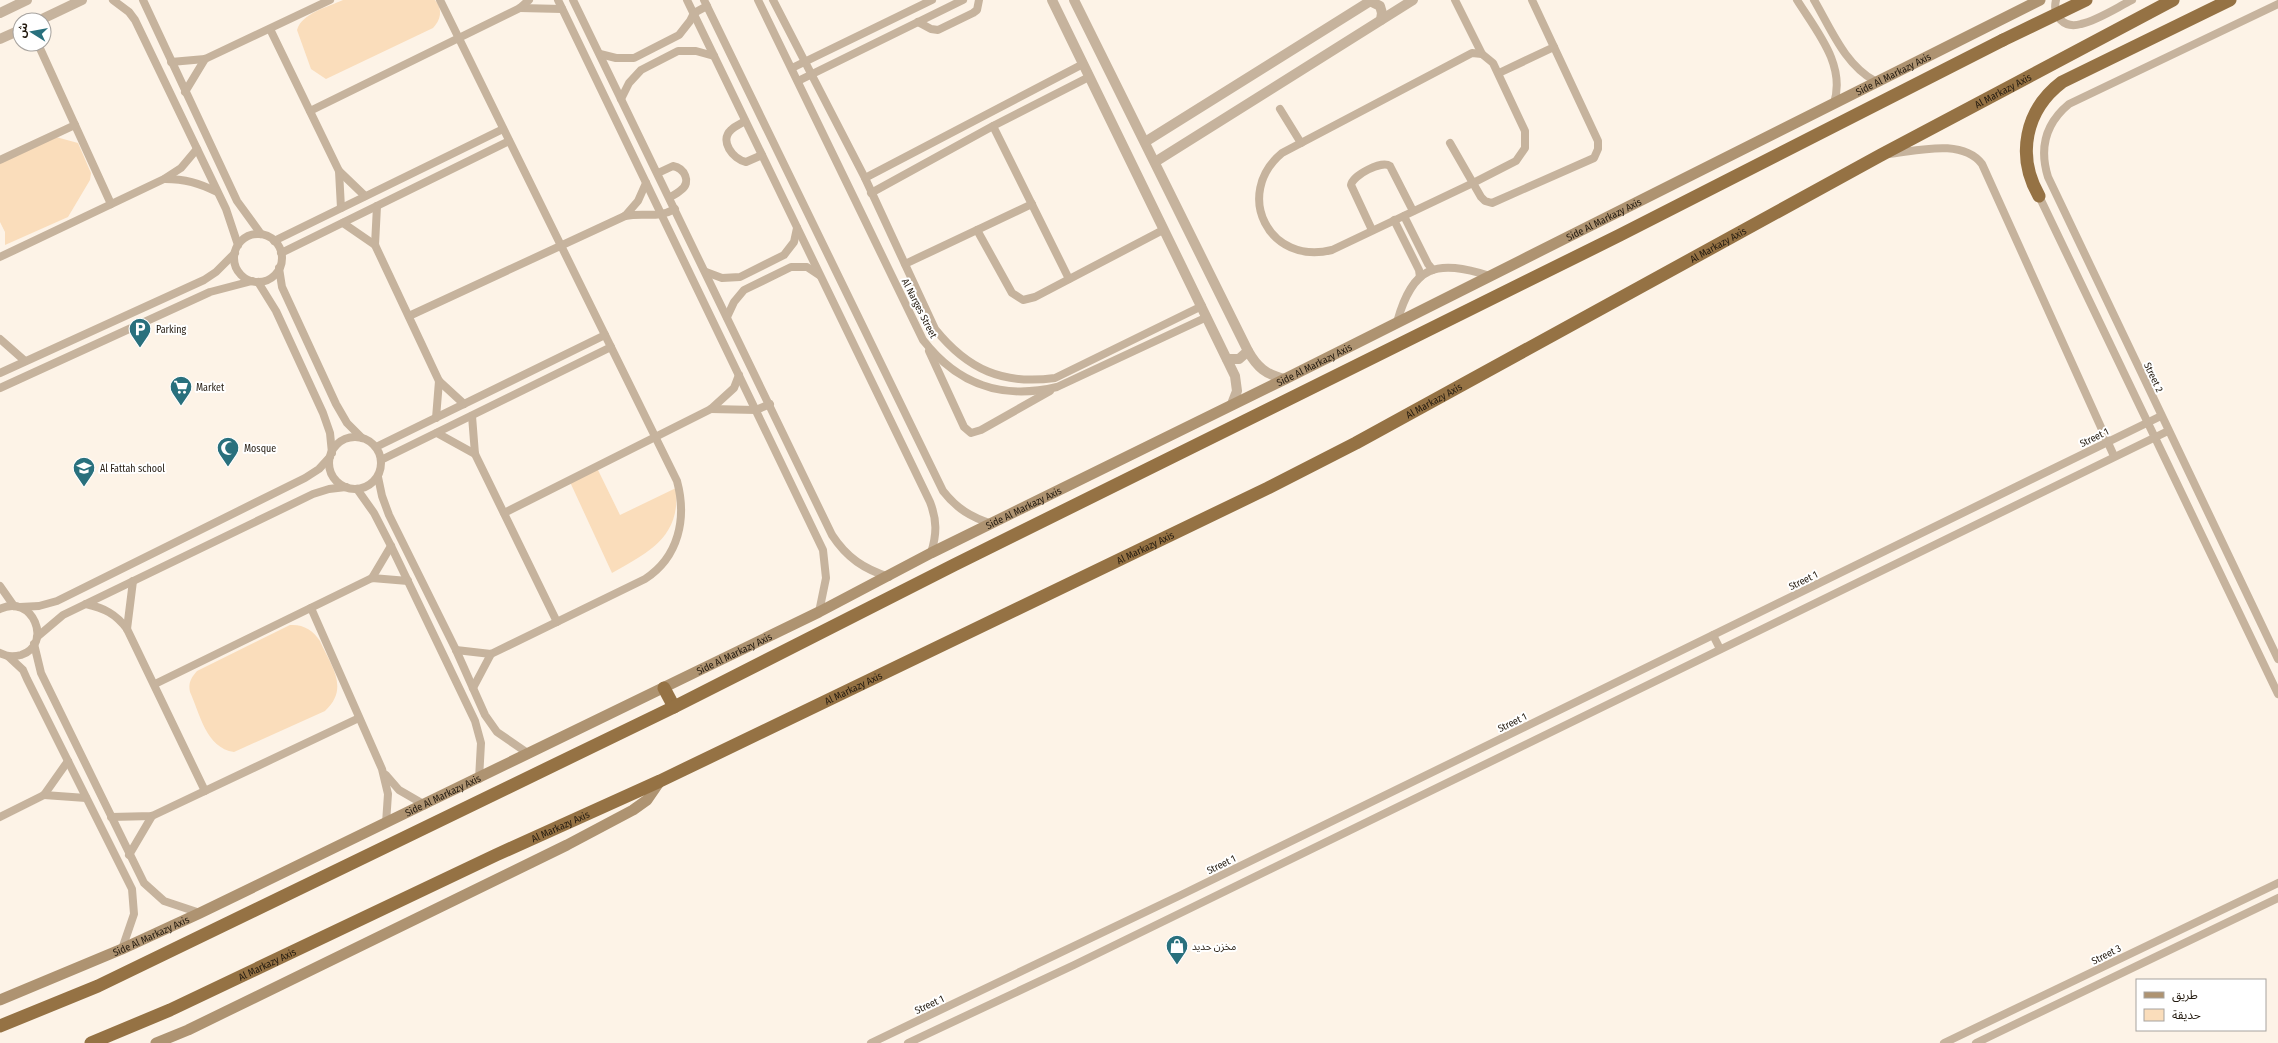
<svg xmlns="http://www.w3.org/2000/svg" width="2278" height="1043" viewBox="0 0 2278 1043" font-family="'Fira Sans Condensed','Noto Sans Arabic',sans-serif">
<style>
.green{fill:#faddbb}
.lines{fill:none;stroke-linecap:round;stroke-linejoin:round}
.minor{stroke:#c6b39d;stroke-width:8}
.tertiary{stroke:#c6b39d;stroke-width:10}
.secondary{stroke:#ae9371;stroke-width:11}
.trunk{stroke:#957244;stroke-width:13}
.trunk-bridge{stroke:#957244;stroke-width:13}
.labels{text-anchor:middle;stroke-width:4;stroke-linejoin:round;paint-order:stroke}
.street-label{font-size:10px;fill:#231a0f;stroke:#fff}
.poi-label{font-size:10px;fill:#231a0f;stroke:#fff;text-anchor:start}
</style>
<rect width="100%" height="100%" fill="#fdf3e7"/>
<g class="green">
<path d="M343,0H435C443,9 441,20 433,28L326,79L311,69L297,30C302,13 328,7 343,0Z"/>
<path d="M56,137L78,143L91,173L90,180L68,217L5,245V232L0,222V160Z"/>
<path d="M597,468L620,515L676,488C681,537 649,552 612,573L570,482Z"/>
<path d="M290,625C303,624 313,630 320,641C331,666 350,688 325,711L234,752C206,748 200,714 190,692C188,683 191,678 197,671Z"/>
</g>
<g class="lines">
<g class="minor">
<path d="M113,0L129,12L135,20L226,209L238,245"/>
<path d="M143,0L237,201L261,234"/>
<path d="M440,0L677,481C687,518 679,557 645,579L491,654L456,650"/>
<path d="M558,0L823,550L826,578L819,612"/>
<path d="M573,0L832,535C847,558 864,569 889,577"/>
<path d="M687,0L930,502C937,520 937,534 931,553"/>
<path d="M704,0L943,491C957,509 971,517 992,524"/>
<path d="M758,0L923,340C958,385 1002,400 1057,387L1207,317"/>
<path d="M773,0L865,178L935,329C968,370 1003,385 1055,378L1202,306"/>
<path d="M1455,0L1482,54"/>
<path d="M1797,0C1817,32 1846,65 1834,103"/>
<path d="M1814,0C1831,29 1845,65 1875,81"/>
<path d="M2056,0C2052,16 2064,29 2081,24C2098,20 2116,8 2132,0"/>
<path d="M2278,4L2069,104C2046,123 2039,148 2048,177L2278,659"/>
<path d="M520,8L562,9"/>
<path d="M918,22L931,29L938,30L973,13L977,10L979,0"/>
<path d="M270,29L339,171L365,196"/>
<path d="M38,44L111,204"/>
<path d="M1472,53L1482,54L1493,63L1525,131V148L1516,161L1473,183L1332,250C1269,266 1233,194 1282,153Z"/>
<path d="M600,54L616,58H634L679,35L690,21L694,13L707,6"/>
<path d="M171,62L205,59L330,0"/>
<path d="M792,68L932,0"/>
<path d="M1499,73L1554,47"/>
<path d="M798,81L963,0"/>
<path d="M185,92L205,59"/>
<path d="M621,99L629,83L641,70L678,51H696L714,56"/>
<path d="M1280,109L1301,143"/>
<path d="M310,111L520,8L529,0"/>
<path d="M745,121C741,124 735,126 731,130C719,141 733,159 746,162L762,155"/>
<path d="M993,126L1069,279"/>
<path d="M1450,143L1481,197L1485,201L1492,203L1594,158L1598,149V141L1532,0"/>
<path d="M1888,154C1917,151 1962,138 1982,164L2114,456"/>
<path d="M0,160L75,125"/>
<path d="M339,171L341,208"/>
<path d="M658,173L673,166C684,168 692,182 681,190C678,193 674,195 670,197"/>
<path d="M865,178L1083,64"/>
<path d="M165,179C185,179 199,183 217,192"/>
<path d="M871,193L993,126L1089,77"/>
<path d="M2039,196L2278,694"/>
<path d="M377,206L375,245L439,381L464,404"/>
<path d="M625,216C645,212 657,219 675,209"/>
<path d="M1404,216L1428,264L1433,270"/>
<path d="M1394,220L1419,270L1420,277"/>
<path d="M343,223L375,245"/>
<path d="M977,230L1012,293L1023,300L1035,297L1163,230"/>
<path d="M1372,230L1351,185C1353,175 1382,160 1390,166L1413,211"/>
<circle cx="258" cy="258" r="24"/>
<path d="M274,241L503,129"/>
<path d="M281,253L509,141"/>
<path d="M0,257L164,179L181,168L197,149"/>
<path d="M905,264L1032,204"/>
<path d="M279,268L282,287L336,404L347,423L362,438"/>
<path d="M706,272L722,278L740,277L784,255L794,242L797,228"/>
<path d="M258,282L276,311L323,413L330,433L332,453"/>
<path d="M409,316L625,216L638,201L646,183"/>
<path d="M727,317L734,302L744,290L791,267H807L819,275"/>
<path d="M1397,322C1413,265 1436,259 1490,276"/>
<path d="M0,339L25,361"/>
<path d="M929,351L964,427L971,433L981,430L1050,391"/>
<path d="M0,373L204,280L216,272L235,253"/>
<path d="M0,388L210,292L252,281"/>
<path d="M711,409L756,410L770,404"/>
<path d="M472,416L475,454L557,622"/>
<path d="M436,418L439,381"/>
<path d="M437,433L475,454"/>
<circle cx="355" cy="463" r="26"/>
<path d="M376,447L605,335"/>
<path d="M381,460L611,347"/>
<path d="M378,477L382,496L389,515L456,650L485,715L497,732L529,754"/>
<path d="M357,489L374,513L391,546L475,721L481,743L479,779"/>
<path d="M504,513L711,409L734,388L739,375"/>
<path d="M372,578L391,546"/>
<path d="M0,586L14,606"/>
<path d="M86,604C104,608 116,614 127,629L205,791"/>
<path d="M20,607L39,606L57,601L305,478L319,469L330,457"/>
<path d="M311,608L382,769L388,794L386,823"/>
<path d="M0,609C32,593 54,644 21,655C14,657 7,657 0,653"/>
<path d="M127,629L133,581"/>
<path d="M1713,635L1720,649"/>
<path d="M37,637L63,615L313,494L329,489L346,487"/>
<path d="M34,644L41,673L144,883L164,901L200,913"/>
<path d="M8,656L23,670L27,679L132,889L134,914L122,949"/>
<path d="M155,684L372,578L408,581"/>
<path d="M473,688L491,654"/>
<path d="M386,775L399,790L425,805"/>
<path d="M44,795L86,798"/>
<path d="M0,817L44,795L68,761"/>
<path d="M111,817L152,816L359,718"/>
<path d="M129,855L152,816"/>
<path d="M871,1043L1181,895L2161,416"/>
<path d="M908,1043L1074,965L2168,431"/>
<path d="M1944,1043L2278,883"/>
<path d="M1976,1043L2278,898"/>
</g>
<g class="tertiary">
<path d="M1052,0L1235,376L1237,391L1232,404"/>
<path d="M1074,0L1248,351C1257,367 1266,375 1285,379"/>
<path d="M1370,1L1380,6L1382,13L1381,20"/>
<path d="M0,13L27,0"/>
<path d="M40,20L82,0"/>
<path d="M0,39L20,30"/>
<path d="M1145,142L1372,0"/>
<path d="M1155,162L1413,0"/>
<path d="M1227,359H1239L1248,351"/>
</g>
<g class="secondary">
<path id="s1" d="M0,1000L122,949L200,913L819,612L931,553L1285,379L2040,0"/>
<path d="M156,1043L188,1030L567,845L633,810L647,800L660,781"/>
</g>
<g class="trunk">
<path d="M2039,196C2016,156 2025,110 2062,82L2230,0"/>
<path d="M664,688L674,707"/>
<path d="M0,1026L98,986L674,707L954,565L1620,235L2003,40"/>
<path id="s2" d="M91,1043L170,1010L496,855L660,781L1268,488L1356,443L1881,155L2173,0"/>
</g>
<path class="trunk-bridge" d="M2003,40L2086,0"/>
</g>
<defs>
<g id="parking-pin" transform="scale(1.15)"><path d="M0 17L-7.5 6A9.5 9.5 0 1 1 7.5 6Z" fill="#29707d" stroke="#fff"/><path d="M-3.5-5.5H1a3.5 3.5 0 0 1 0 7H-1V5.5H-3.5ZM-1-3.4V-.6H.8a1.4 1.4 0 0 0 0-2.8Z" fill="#fff"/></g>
<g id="supermarket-pin" transform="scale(1.15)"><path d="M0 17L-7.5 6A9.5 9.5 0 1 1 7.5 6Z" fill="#29707d" stroke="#fff"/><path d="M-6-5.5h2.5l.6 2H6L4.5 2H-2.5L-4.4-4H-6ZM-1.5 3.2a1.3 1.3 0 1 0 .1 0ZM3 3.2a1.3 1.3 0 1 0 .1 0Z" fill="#fff"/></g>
<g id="mosque-pin" transform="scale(1.15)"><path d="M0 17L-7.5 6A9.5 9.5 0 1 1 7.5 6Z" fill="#29707d" stroke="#fff"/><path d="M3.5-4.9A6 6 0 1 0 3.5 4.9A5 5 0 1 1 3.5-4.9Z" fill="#fff"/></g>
<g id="school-pin" transform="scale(1.15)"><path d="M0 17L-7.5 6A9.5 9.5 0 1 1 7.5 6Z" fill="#29707d" stroke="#fff"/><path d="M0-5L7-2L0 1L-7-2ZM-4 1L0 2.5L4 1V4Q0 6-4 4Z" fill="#fff"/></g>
<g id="shop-pin" transform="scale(1.15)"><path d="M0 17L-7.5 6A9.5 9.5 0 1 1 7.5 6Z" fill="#29707d" stroke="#fff"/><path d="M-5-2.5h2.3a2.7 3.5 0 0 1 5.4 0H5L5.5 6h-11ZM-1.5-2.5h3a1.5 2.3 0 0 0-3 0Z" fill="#fff"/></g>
</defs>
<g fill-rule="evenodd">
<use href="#parking-pin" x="140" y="329"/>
<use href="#supermarket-pin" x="181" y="387"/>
<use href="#mosque-pin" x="228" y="448"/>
<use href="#school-pin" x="84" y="468"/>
<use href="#shop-pin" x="1177" y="946"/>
</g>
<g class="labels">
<g class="street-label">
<text dy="4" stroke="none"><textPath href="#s1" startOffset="2108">Side Al Markazy Axis</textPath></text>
<text dy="4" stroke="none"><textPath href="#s2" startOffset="2137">Al Markazy Axis</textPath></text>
<text dy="4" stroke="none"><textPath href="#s1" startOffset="1784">Side Al Markazy Axis</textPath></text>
<text dy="4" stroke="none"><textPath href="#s2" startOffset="1813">Al Markazy Axis</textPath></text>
<text transform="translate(920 308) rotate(63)" y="4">Al Narges Street</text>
<text dy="4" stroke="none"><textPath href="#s1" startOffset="1460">Side Al Markazy Axis</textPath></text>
<text transform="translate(2154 377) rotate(65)" y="4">Street 2</text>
<text dy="4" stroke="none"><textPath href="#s2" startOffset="1489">Al Markazy Axis</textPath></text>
<text transform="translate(2094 437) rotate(-26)" y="4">Street 1</text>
<text dy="4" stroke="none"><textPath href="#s1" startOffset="1136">Side Al Markazy Axis</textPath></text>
<text dy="4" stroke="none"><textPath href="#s2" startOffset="1165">Al Markazy Axis</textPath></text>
<text transform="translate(1803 580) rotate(-26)" y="4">Street 1</text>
<text dy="4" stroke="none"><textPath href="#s1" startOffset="812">Side Al Markazy Axis</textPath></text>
<text dy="4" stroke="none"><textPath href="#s2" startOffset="841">Al Markazy Axis</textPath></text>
<text transform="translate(1512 722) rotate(-26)" y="4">Street 1</text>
<text dy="4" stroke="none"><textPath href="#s1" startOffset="488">Side Al Markazy Axis</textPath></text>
<text dy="4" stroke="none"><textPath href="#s2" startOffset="517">Al Markazy Axis</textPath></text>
<text transform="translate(1221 864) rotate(-26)" y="4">Street 1</text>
<text dy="4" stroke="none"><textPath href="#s1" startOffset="164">Side Al Markazy Axis</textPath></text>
<text transform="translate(2106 954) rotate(-27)" y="4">Street 3</text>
<text dy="4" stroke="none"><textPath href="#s2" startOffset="193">Al Markazy Axis</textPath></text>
<text transform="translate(929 1004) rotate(-25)" y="4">Street 1</text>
</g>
<g class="poi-label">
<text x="156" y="333">Parking</text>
<text x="196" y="391">Market</text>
<text x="244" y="452">Mosque</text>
<text x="100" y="472">Al Fattah school</text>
<text x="1192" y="950">مخزن حديد</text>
</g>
</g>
<rect x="2136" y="979" width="130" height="52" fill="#ffffff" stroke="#a7a39f"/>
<rect x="2144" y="992" width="20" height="6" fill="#ae9371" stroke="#a7a39f"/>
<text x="2172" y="999" font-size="12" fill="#231a0f">طريق</text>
<rect x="2144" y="1009" width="20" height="12" fill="#faddbb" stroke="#a7a39f"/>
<text x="2172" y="1019" font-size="12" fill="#231a0f">حديقة</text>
<g transform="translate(32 32) rotate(281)"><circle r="19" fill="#ffffff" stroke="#a7a39f"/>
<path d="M0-3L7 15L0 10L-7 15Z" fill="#29707d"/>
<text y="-6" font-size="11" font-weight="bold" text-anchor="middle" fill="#231a0f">ش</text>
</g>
</svg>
